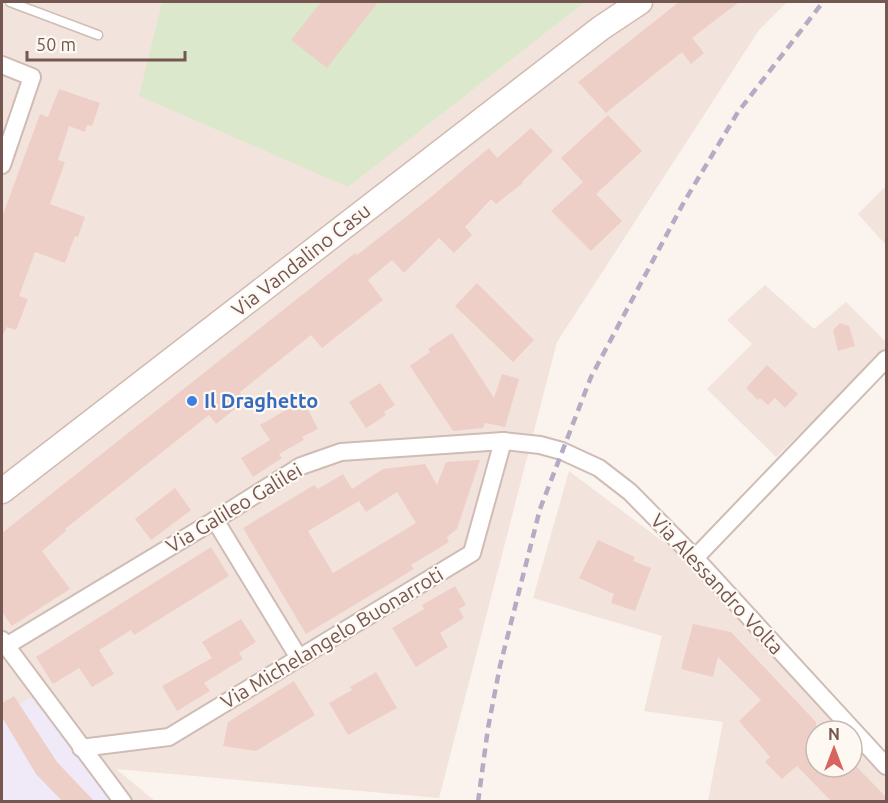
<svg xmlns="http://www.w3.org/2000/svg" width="888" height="803" viewBox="0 0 888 803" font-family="Ubuntu,sans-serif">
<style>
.residential{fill:#f2e4dc;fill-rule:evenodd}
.education{fill:#f0e9f8}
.green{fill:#dce8cc}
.building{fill:#eecfc7;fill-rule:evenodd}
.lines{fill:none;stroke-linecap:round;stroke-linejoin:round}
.service-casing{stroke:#cfbcb5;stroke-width:11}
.minor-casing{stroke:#cfbcb5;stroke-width:20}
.secondary-casing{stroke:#d2bbb3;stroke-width:27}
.service{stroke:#fff;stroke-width:8}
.minor{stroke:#fff;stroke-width:16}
.secondary{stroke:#fff;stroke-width:24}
.rail{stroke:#b4abc5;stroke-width:4.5;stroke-dasharray:9 6;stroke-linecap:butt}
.shop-dot{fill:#3f7fe0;stroke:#fef8f3;stroke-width:2}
.labels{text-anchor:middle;stroke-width:4.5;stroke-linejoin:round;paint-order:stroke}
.street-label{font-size:20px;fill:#755751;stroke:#fef8f3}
.shop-label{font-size:20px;font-weight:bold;fill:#366cbe;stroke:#fef8f3;text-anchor:start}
</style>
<rect width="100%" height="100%" fill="#fbf3ed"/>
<g class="residential">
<path d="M2,2H787L759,30L557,342L439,798L116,769L155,801L2,802Z"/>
<path d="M886,186V245L858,214Z"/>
<path d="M765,285L814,329L846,302L886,342V351L776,457L707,389L752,344L727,320Z"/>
<path d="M569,471L693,564L886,755V801H708L723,722L644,711L662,636L533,598ZM816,731H852V767H816Z"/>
</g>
<path class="education" d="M31,697L114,801L2,802V716Z"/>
<path class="green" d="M162,2H585L348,187L139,96Z"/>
<g class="building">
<path d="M321,2H378L327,68L291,40Z"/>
<path d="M679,2H739L692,38L704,53L691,64L682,52L606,113L578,82Z"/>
<path d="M59,89L100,103L92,126L87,125L85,132L69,126L58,160L65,162L50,204L85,217L78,237L75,236L65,263L35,252L19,296L28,299L16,330L7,327L2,337V217L40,114L48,117Z"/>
<path d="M608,115L642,151L596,194L622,221L591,251L551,211L583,182L561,158Z"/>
<path d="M531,128L553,151L522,182L523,183L496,204L491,199L465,227L472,235L454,253L439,238L404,273L392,260L368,280L383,300L322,348L311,335L240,392L245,401L216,424L209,415L65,529L66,531L42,551L70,589L12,626L2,612V533L355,253L357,255L425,202L489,148L497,158Z"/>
<path d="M477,283L534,340L513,362L455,306Z"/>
<path d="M840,323L849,326L855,346L838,351L833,330Z"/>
<path d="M452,333L494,398L502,374L519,379L505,427L485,423L483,428L453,431L410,366L430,352L428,349Z"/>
<path d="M767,365L798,394L785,408L775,398L768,405L760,398L758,400L746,388Z"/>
<path d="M380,383L395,405L384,412L386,415L366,428L349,402Z"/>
<path d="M303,400L318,429L302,437L304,440L279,454L282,458L253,477L241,458L270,440L260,425Z"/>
<path d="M480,460L457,529L447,537L449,542L411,565L414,569L306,634L243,528L314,485L318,489L343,474L352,489L383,469L425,464L437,485L446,462ZM397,492L416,523L333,573L308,531L359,501L366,512Z"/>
<path d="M175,488L191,510L151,540L135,519Z"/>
<path d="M598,540L635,557L633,561L651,568L635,611L611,603L614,594L579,578Z"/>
<path d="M211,547L229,576L134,635L131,630L99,650L114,674L92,687L79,668L53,684L36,657Z"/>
<path d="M455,586L466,605L459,609L464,618L440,633L448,647L416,667L392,628L424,609L422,605Z"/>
<path d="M241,619L256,642L239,653L243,659L204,683L210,691L177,711L162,686L212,658L202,642Z"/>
<path d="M693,624L731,632L816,722V767H857L886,797V801H831L797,766L782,779L765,762L770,757L739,721L761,700L718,657L713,677L681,669Z"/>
<path d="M376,672L397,708L348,735L329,703L352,690L350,687Z"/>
<path d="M294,681L315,715L256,751L223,746L228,722Z"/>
<path d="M14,696L57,762L94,801H62L36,774L2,717V703Z"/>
</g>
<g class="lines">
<g class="service-casing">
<path id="service" d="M10,2L98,35"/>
</g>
<g class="minor-casing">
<g id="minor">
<path d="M2,65L32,77L2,165"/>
<path d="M215,520L299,658"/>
<path d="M695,558L886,359"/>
<path d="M2,640L123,802"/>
<path d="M6,646L215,520L301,466L341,452L503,441L540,445L562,451L599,468L630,492L695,558L886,766"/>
<path d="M81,748L169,737L472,553L503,441"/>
</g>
</g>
<g class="secondary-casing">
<path id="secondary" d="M2,491L601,28L640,2"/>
</g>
<use href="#service" class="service"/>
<use href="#minor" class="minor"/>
<use href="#secondary" class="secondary"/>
<path class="rail" d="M478,802L488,728L500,666L540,509L591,377L684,202L738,112L823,2"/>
</g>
<circle class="shop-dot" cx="192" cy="401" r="6"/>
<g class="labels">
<g class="street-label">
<text transform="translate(301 260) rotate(-38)" y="7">Via Vandalino Casu</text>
<text transform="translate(234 508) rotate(-31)" y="7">Via Galileo Galilei</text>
<text transform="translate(717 584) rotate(47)" y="7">Via Alessandro Volta</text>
<text transform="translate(332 638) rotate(-31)" y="7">Via Michelangelo Buonarroti</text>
</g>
<g class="shop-label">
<text x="204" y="408">Il Draghetto</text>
</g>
</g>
<rect width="888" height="803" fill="none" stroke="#755751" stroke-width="6"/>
<g transform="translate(834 749)"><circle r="28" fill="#fef8f3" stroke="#c7b8b2" stroke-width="1.5"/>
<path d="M0-4.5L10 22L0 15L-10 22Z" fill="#d8645f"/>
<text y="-9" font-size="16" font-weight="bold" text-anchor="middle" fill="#755751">N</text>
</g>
<path d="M27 51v9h158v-9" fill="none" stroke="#755751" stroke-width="3"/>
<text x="36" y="51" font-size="18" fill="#755751" stroke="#fef8f3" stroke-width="4.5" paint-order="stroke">50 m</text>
</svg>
